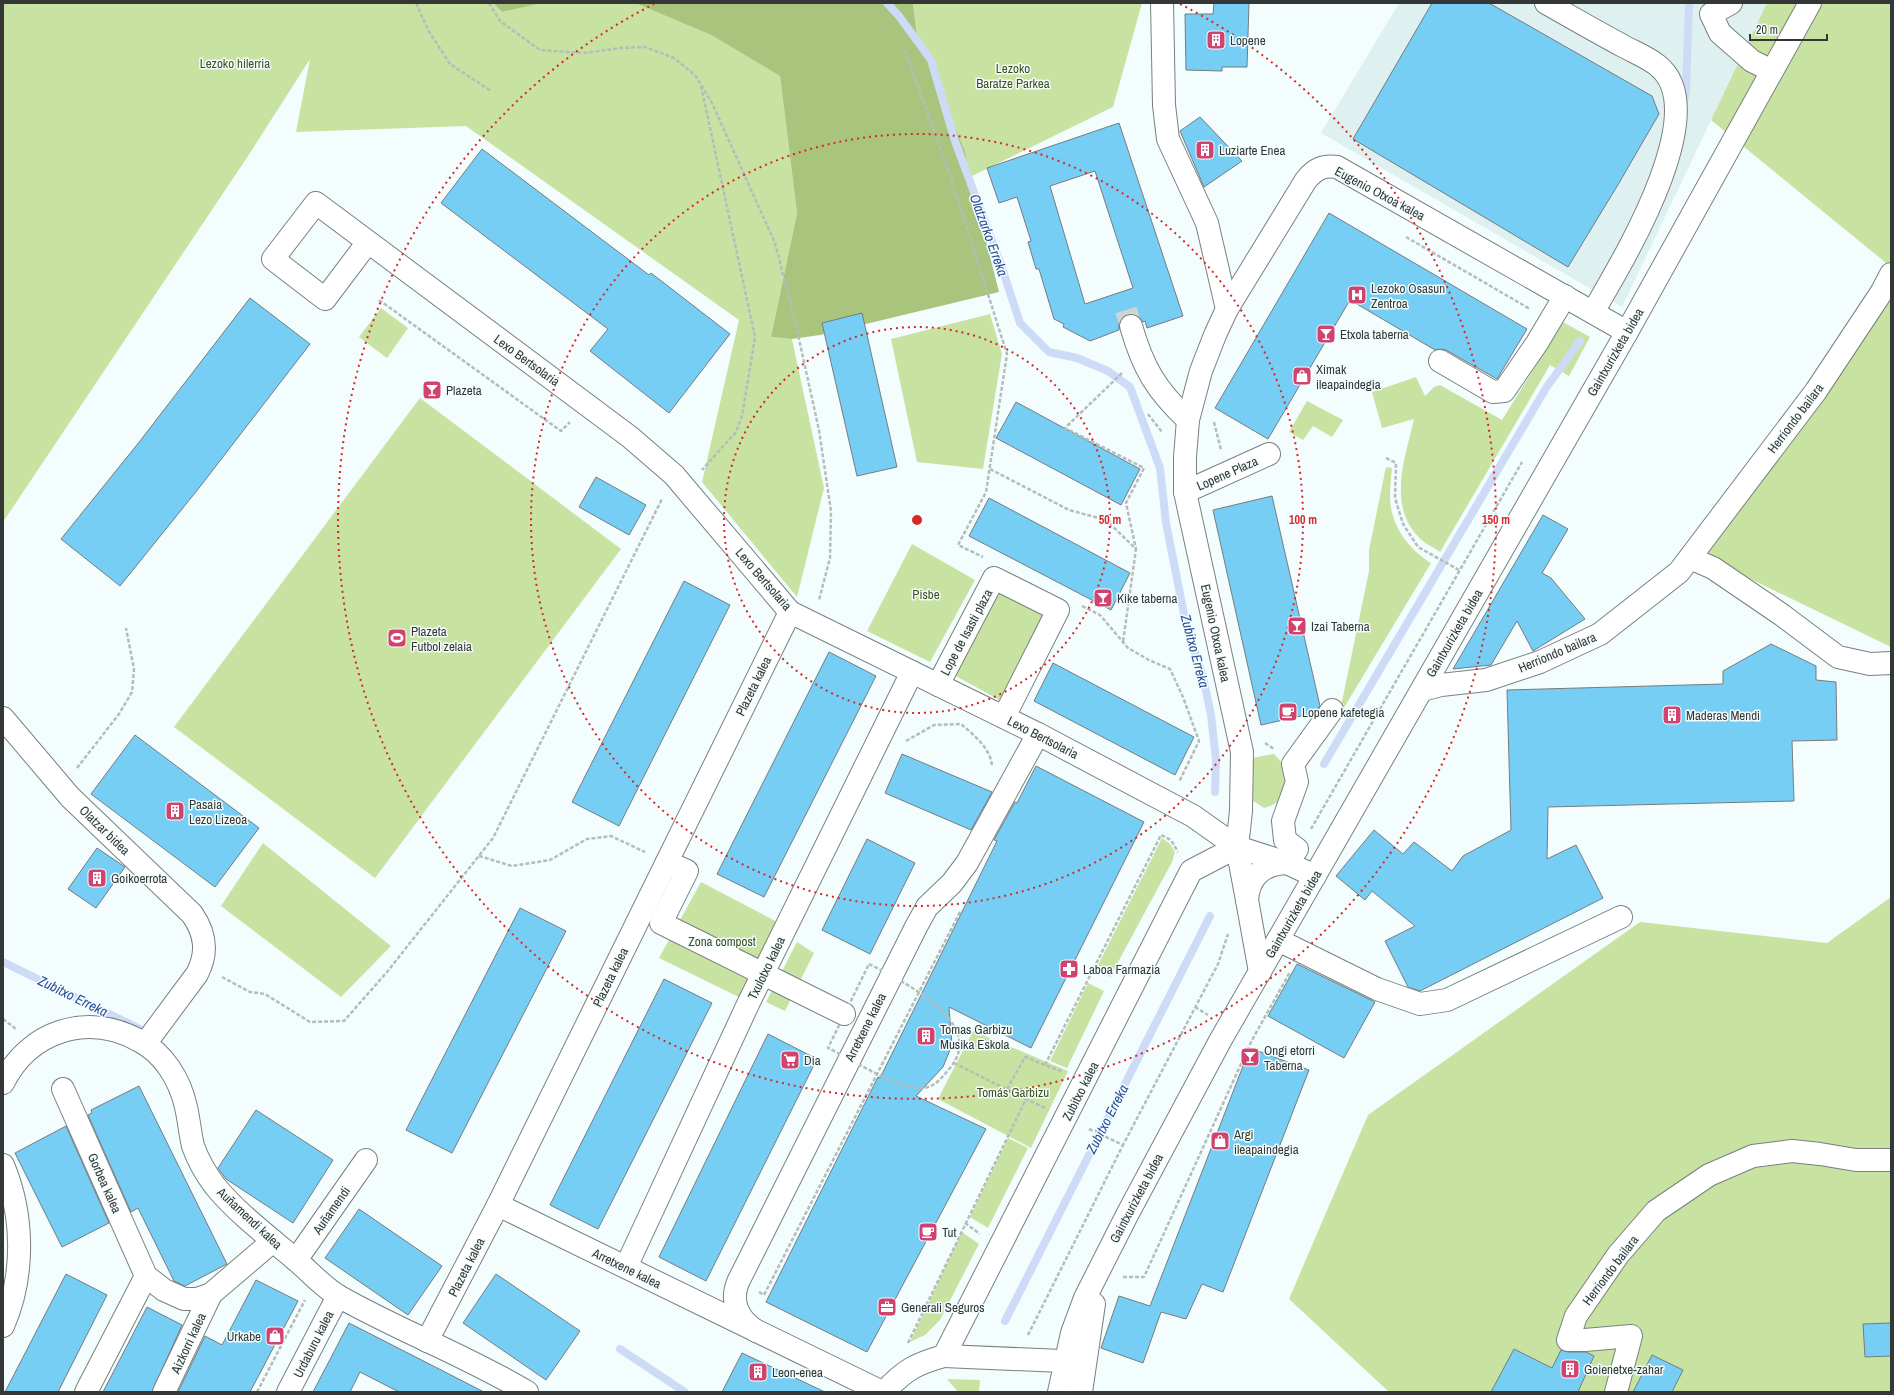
<svg xmlns="http://www.w3.org/2000/svg" width="1894" height="1395" viewBox="0 0 1894 1395" font-family="'Archivo Narrow',sans-serif">
<style>
.built{fill:#def0ef}
.green{fill:#c8e2a1}
.forest{fill:#a9c57d}
.lines{fill:none;stroke-linecap:round;stroke-linejoin:round}
.stream{stroke:#cddbf6;stroke-width:8}
.building{fill:#77cef5;stroke:#757b7f;fill-rule:evenodd}
.minor-tunnel{stroke:#cdd5d5;stroke-width:22;stroke-dasharray:22 11;stroke-linecap:butt}
.minor-casing{stroke:#788080;stroke-width:24}
.major-casing{stroke:#788080;stroke-width:24}
.path{stroke:#b5bdbc;stroke-width:2.5;stroke-dasharray:4 2;stroke-linecap:butt}
.minor{stroke:#fff;stroke-width:22}
.major{stroke:#fff;stroke-width:22}
.ring{fill:none;stroke:#d62828;stroke-width:2;stroke-dasharray:2 4}
.labels{text-anchor:middle;stroke-width:3;stroke-linejoin:round;paint-order:stroke}
.poi-label{font-size:13px;fill:#333736;stroke:#f4fdfd;text-anchor:start}
.park-label{font-size:13px;fill:#3e501c;stroke:#f4fdfd}
.street-label{font-size:13px;fill:#333736;stroke:#f4fdfd}
.water-label{font-size:14px;font-style:italic;fill:#284c98;stroke:#f4fdfd}
.centre{fill:#d62828;stroke:#f4fdfd;stroke-width:2}
.ring-label{font-size:12px;text-anchor:middle;font-weight:bold;fill:#d62828;stroke:#f4fdfd;stroke-width:3;stroke-linejoin:round;paint-order:stroke}
</style>
<rect width="100%" height="100%" fill="#f4fdfd"/>
<path class="built" d="M1399,3H1767L1622,307L1321,133Z"/>
<g class="green">
<path d="M3,3H493L502,12L543,3H635L711,35L780,76L797,213L771,337L792,339L824,488L797,597L702,482L739,320L466,126L296,132L310,59L250,153L3,522Z"/>
<path d="M913,3H1142L1113,107L970,177L965,151L917,36Z"/>
<path d="M1767,3H1891V267L1711,120Z"/>
<path d="M1891,284V647L1693,551Z"/>
<path d="M381,308L408,328L387,358L359,337Z"/>
<path d="M990,314L1002,354L983,469L917,462L891,339Z"/>
<path d="M1563,322L1590,337L1569,376L1550,365L1440,552C1435,548 1429,546 1424,542C1385,510 1405,459 1414,419L1382,428L1372,392L1416,377L1425,396L1434,387L1440,385L1502,420Z"/>
<path d="M420,398L621,549L375,878L174,727Z"/>
<path d="M1307,401L1343,420L1332,437L1313,426L1303,440L1289,432Z"/>
<path d="M1386,467L1392,468C1391,478 1390,487 1390,497C1390,524 1408,549 1431,563L1339,716L1369,571V550Z"/>
<path d="M912,544L975,580L930,662L867,631Z"/>
<path d="M996,585L1052,613L1007,704L952,674Z"/>
<path d="M1274,754L1287,768C1287,790 1288,801 1264,808L1249,798L1252,758Z"/>
<path d="M1162,838L1170,844L1175,852L1172,862L1110,977L1096,969Z"/>
<path d="M263,843L391,946L341,997L221,906Z"/>
<path d="M701,882L787,927L749,1002L659,958Z"/>
<path d="M1891,897V1392H1389L1289,1299L1368,1115L1640,922L1827,943Z"/>
<path d="M797,942L814,953L785,1011L766,1002Z"/>
<path d="M1088,983L1104,991L1067,1068L1050,1061Z"/>
<path d="M973,1031L1068,1071L1031,1148L938,1099Z"/>
<path d="M1008,1138L1028,1148L988,1228L970,1217Z"/>
<path d="M962,1232L979,1244L940,1320L925,1335L910,1342Z"/>
<path d="M947,1379L980,1380L979,1392H958Z"/>
</g>
<g class="forest">
<path d="M493,3H543L502,12Z"/>
<path d="M635,3H913L917,36L965,151L970,177L999,292L820,335L792,339L771,337L797,213L780,76L711,35Z"/>
</g>
<g class="lines">
<g class="stream">
<path d="M887,3L899,16L931,60L955,141L1001,265L1020,323L1049,352L1077,358L1108,371L1130,387L1160,468L1166,523L1186,624L1203,677L1211,715L1216,760L1215,792"/>
<path d="M1683,108L1686,90L1689,3"/>
<path d="M1324,764L1546,388L1580,341"/>
<path d="M3,962L142,1030"/>
<path d="M1005,1321L1210,916"/>
<path d="M620,1349L685,1392"/>
</g>
</g>
<g class="building">
<path d="M1214,3H1249L1247,67H1222V71L1186,70L1185,14H1213Z"/>
<path d="M1432,3H1489L1652,96L1659,114L1619,183L1568,267L1353,139Z"/>
<path d="M1200,117L1242,161L1204,187L1180,131Z"/>
<path d="M1119,123L1183,316L1147,328L1145,321L1143,322L1139,317L1134,314H1128L1122,318L1119,324V330L1090,341L1063,327L1064,324L1054,319L1039,269H1036L1028,242L1031,241L1017,197L999,203L987,168ZM1095,171L1133,288L1085,304L1050,186Z"/>
<path d="M482,149L649,275L651,273L730,334L669,413L590,351L608,329L441,203Z"/>
<path d="M1329,213L1527,329L1497,379L1446,350L1440,349L1435,350L1350,300L1268,439L1215,408Z"/>
<path d="M250,298L310,344L199,488L120,586L61,539L140,441Z"/>
<path d="M862,313L897,467L857,476L822,323Z"/>
<path d="M1016,402L1140,469L1121,505L996,438Z"/>
<path d="M596,477L646,505L629,535L579,507Z"/>
<path d="M1272,496L1320,706L1314,713L1261,725L1213,510Z"/>
<path d="M989,498L1130,573L1111,610L969,536Z"/>
<path d="M1543,515L1568,529L1542,573L1551,578L1585,619L1533,651L1517,621L1491,665L1453,669Z"/>
<path d="M684,581L730,605L619,826L572,802Z"/>
<path d="M1771,644L1816,666V680L1836,682L1837,740L1792,741L1794,801L1548,807L1547,859L1576,845L1603,898L1420,991L1408,987L1385,941L1415,926L1372,891L1365,900L1336,876L1374,830L1403,854L1414,842L1452,871L1463,856L1511,830L1507,690L1723,684V671Z"/>
<path d="M829,652L876,676L764,897L717,874Z"/>
<path d="M1053,663L1194,737L1175,775L1034,701Z"/>
<path d="M135,735L259,828L215,887L91,794Z"/>
<path d="M902,754L992,792L971,830L885,793Z"/>
<path d="M1036,766L1144,822L1031,1048L949,1007L952,1045L943,1067L916,1096L986,1129L867,1352L766,1302L878,1077L880,1078L997,841L994,840L1015,802L1017,803Z"/>
<path d="M867,839L915,863L870,954L822,930Z"/>
<path d="M97,848L125,867L96,908L68,889Z"/>
<path d="M520,908L566,931L452,1153L406,1130Z"/>
<path d="M1297,964L1375,1002L1344,1058L1268,1016Z"/>
<path d="M664,979L712,1003L598,1229L550,1205Z"/>
<path d="M768,1034L817,1059L706,1281L659,1257Z"/>
<path d="M1250,1048L1309,1070L1223,1292L1202,1284L1186,1319L1161,1312L1143,1363L1101,1348L1119,1296L1150,1306Z"/>
<path d="M139,1086L227,1264L185,1286L174,1281L138,1208L131,1212L88,1115L92,1113L91,1110Z"/>
<path d="M256,1110L333,1160L293,1223L226,1179L218,1168Z"/>
<path d="M66,1126L109,1223L62,1247L15,1153Z"/>
<path d="M359,1209L442,1266L408,1315L325,1258Z"/>
<path d="M66,1274L107,1295L58,1392H5Z"/>
<path d="M496,1274L580,1331L546,1380L463,1323Z"/>
<path d="M256,1280L298,1301L250,1392H178L205,1336L222,1345Z"/>
<path d="M147,1307L182,1325L152,1392H103Z"/>
<path d="M349,1323L445,1372L484,1392H399L360,1372L350,1392H313Z"/>
<path d="M1891,1323V1356L1865,1357L1863,1324Z"/>
<path d="M1514,1349L1552,1368L1561,1350L1568,1352H1586L1594,1356L1578,1392H1491Z"/>
<path d="M742,1353L825,1392H722Z"/>
<path d="M1652,1355L1683,1370L1672,1392H1633Z"/>
</g>
<g class="lines">
<path class="minor-tunnel" d="M1126,310L1131,326"/>
<g class="minor-casing">
<g id="minor">
<path d="M1162,3L1164,105L1168,139L1207,223L1227,309"/>
<path d="M1546,3C1571,17 1597,32 1623,46C1634,52 1647,57 1657,65C1716,110 1620,265 1593,312"/>
<path d="M1731,3L1711,14L1720,33L1752,61L1772,71"/>
<path d="M368,242L325,299L273,259L316,203L630,437L674,475L790,612L1038,734L1193,816L1237,847L1287,863L1315,876"/>
<path d="M1131,326C1143,368 1156,390 1188,420"/>
<path d="M1440,361L1493,392L1504,391L1537,343L1565,296"/>
<path d="M1185,492L1269,454"/>
<path d="M1690,558L1713,568L1782,615L1838,657L1870,664L1891,663"/>
<path d="M938,685L994,578L1058,610L1004,717"/>
<path d="M1422,690L1441,685L1486,680L1540,662L1600,634L1679,572L1816,391L1881,293L1891,274"/>
<path d="M3,718L70,797L192,914C206,934 208,953 197,974L145,1044"/>
<path d="M667,862L687,871L661,923L844,1014"/>
<path d="M1287,863L1297,849L1285,840L1283,821L1297,782L1293,764L1332,710"/>
<path d="M1247,900L1237,847L1241,811L1242,752L1185,492V457L1188,420L1201,371L1215,335L1227,309L1306,180C1315,169 1323,165 1337,167L1627,332"/>
<path d="M1278,940L1377,989L1420,1004L1447,1000L1621,917"/>
<path d="M1260,972L1247,900C1249,876 1263,864 1287,863"/>
<path d="M3,1083C29,1031 87,1012 138,1040C164,1053 180,1080 186,1107C189,1120 190,1133 193,1146C198,1160 206,1174 215,1186C238,1214 269,1237 296,1260C310,1272 324,1288 340,1297C400,1331 467,1356 527,1392"/>
<path d="M63,1089L146,1276L164,1290L184,1299H197L211,1294L273,1241"/>
<path d="M3,1165C24,1215 25,1276 3,1326"/>
<path d="M498,1205L882,1392"/>
<path d="M296,1260L366,1160"/>
<path d="M626,1267L749,1002L912,672"/>
<path d="M756,1331C738,1319 730,1302 738,1282L916,927L927,907L952,883L967,863L1038,734"/>
<path d="M427,1341L498,1205L790,612"/>
<path d="M944,1356L1062,1361L1071,1357L1080,1347"/>
<path d="M86,1392L146,1276"/>
<path d="M164,1392L211,1294"/>
<path d="M288,1392L338,1296"/>
<path d="M884,1392C905,1370 915,1364 944,1356L1191,871L1237,847"/>
<path d="M1616,1392L1631,1336L1585,1340H1568L1576,1316L1618,1255L1656,1211L1709,1175L1753,1156L1792,1151L1820,1154L1856,1160H1891"/>
</g>
</g>
<g class="major-casing">
<g id="major">
<path d="M1059,1392L1072,1333L1085,1298L1127,1215L1220,1041L1627,332L1810,3"/>
<path d="M1081,1392L1094,1304"/>
</g>
</g>
<g class="path">
<path d="M416,3L428,30L450,64L491,91"/>
<path d="M489,3L500,21L540,50L583,53L621,48L645,47L674,58L695,75L712,103L775,243L795,321L819,430L831,511L830,558L819,600"/>
<path d="M905,50L952,181L1007,354L986,492L958,545L983,557"/>
<path d="M701,86L755,337L742,416L736,432L702,470"/>
<path d="M1406,237L1530,309"/>
<path d="M379,300L561,431L570,422"/>
<path d="M1122,373L1065,428L1144,468L1126,503L1136,549"/>
<path d="M1148,414L1162,432"/>
<path d="M1214,422L1221,450"/>
<path d="M1386,458L1396,463L1395,498L1403,524L1418,547L1459,570"/>
<path d="M990,469L1069,510L1106,520L1136,549L1123,642"/>
<path d="M1082,606L1100,615L1128,648L1149,660L1170,669L1183,697L1199,741L1179,782"/>
<path d="M906,741L934,725L961,724C974,735 991,749 992,766"/>
<path d="M1265,743L1274,749"/>
<path d="M77,768L119,714L132,692L134,669L126,628"/>
<path d="M1311,829L1522,462"/>
<path d="M479,856L512,866L550,860L587,839L611,836L645,852"/>
<path d="M869,964C900,980 988,1022 950,1068C942,1077 935,1088 922,1088C897,1089 851,1059 828,1048Z"/>
<path d="M222,977L250,992L265,994L310,1022L344,1021L387,972L493,838L662,499"/>
<path d="M1195,1007L1208,1015"/>
<path d="M3,1019L16,1029"/>
<path d="M954,1063L1026,1099"/>
<path d="M1045,1065L1161,835L1171,840L1178,852"/>
<path d="M1007,1089L1025,1057L1063,1072"/>
<path d="M1089,1129L1123,1145L1218,964L1228,934"/>
<path d="M965,1223L980,1234"/>
<path d="M1123,1277H1144L1252,1040L1290,972"/>
<path d="M759,1292L764,1295L961,910"/>
<path d="M1028,1335L1123,1145"/>
<path d="M908,1343L1026,1099L1045,1108"/>
<path d="M257,1392L305,1300"/>
</g>
<use href="#minor" class="minor"/>
<use href="#major" class="major"/>
</g>
<g class="ring">
<circle cx="917" cy="520" r="193"/>
<circle cx="917" cy="520" r="386"/>
<path d="M1180 4A579 579 0 1 1 654 4"/>
</g>
<defs>
<g id="building-square" transform="scale(1)"><rect x="-9" y="-9" width="18" height="18" rx="4" fill="#d1436e" stroke="#f4fdfd"/><path d="M-4-6H4V6H1V3H-1V6H-4ZM-2.5-4.3h1.7v1.8h-1.7ZM.8-4.3h1.7v1.8H.8ZM-2.5-1h1.7V.8h-1.7ZM.8-1h1.7V.8H.8Z" fill="#fff"/></g>
<g id="hospital-square" transform="scale(1)"><rect x="-9" y="-9" width="18" height="18" rx="4" fill="#d1436e" stroke="#f4fdfd"/><path d="M-5-5h3v3.5h4V-5h3V5h-3V1.5h-4V5h-3Z" fill="#fff"/></g>
<g id="bar-square" transform="scale(1)"><rect x="-9" y="-9" width="18" height="18" rx="4" fill="#d1436e" stroke="#f4fdfd"/><path d="M-6-5H6L.8 .8V4.5H3.5V6h-7V4.5H-.8V.8Z" fill="#fff"/></g>
<g id="shop-square" transform="scale(1)"><rect x="-9" y="-9" width="18" height="18" rx="4" fill="#d1436e" stroke="#f4fdfd"/><path d="M-5-2.5h2.3a2.7 3.5 0 0 1 5.4 0H5L5.5 6h-11ZM-1.5-2.5h3a1.5 2.3 0 0 0-3 0Z" fill="#fff"/></g>
<g id="stadium-square" transform="scale(1)"><rect x="-9" y="-9" width="18" height="18" rx="4" fill="#d1436e" stroke="#f4fdfd"/><path d="M0-5a6.5 5 0 1 0 0 10a6.5 5 0 1 0 0-10ZM-3.5-1.8h7v3.6h-7Z" fill="#fff"/></g>
<g id="cafe-square" transform="scale(1)"><rect x="-9" y="-9" width="18" height="18" rx="4" fill="#d1436e" stroke="#f4fdfd"/><path d="M-5.5-4.5H6V0H3Q3 3.5 0 3.5H-2.5Q-5.5 3.5-5.5 0ZM3-3.2v2h1.7v-2ZM-6 4.5H4V6H-6Z" fill="#fff"/></g>
<g id="pharmacy-square" transform="scale(1)"><rect x="-9" y="-9" width="18" height="18" rx="4" fill="#d1436e" stroke="#f4fdfd"/><path d="M-2-6h4v4h4v4h-4v4h-4v-4h-4v-4h4Z" fill="#fff"/></g>
<g id="supermarket-square" transform="scale(1)"><rect x="-9" y="-9" width="18" height="18" rx="4" fill="#d1436e" stroke="#f4fdfd"/><path d="M-6-5.5h2.5l.6 2H6L4.5 2H-2.5L-4.4-4H-6ZM-1.5 3.2a1.3 1.3 0 1 0 .1 0ZM3 3.2a1.3 1.3 0 1 0 .1 0Z" fill="#fff"/></g>
<g id="office-square" transform="scale(1)"><rect x="-9" y="-9" width="18" height="18" rx="4" fill="#d1436e" stroke="#f4fdfd"/><path d="M-6-3h4V-5.5h4V-3h4V5H-6ZM-1-4.5V-3h2v-1.5ZM-6 0V1H6V0Z" fill="#fff"/></g>
</defs>
<g fill-rule="evenodd">
<use href="#building-square" x="1216" y="40"/>
<use href="#building-square" x="1205" y="150"/>
<use href="#hospital-square" x="1357" y="295"/>
<use href="#bar-square" x="1326" y="334"/>
<use href="#shop-square" x="1302" y="376"/>
<use href="#bar-square" x="432" y="390"/>
<use href="#bar-square" x="1103" y="598"/>
<use href="#bar-square" x="1297" y="626"/>
<use href="#stadium-square" x="397" y="638"/>
<use href="#cafe-square" x="1288" y="712"/>
<use href="#building-square" x="1672" y="715"/>
<use href="#building-square" x="175" y="811"/>
<use href="#building-square" x="97" y="878"/>
<use href="#pharmacy-square" x="1069" y="969"/>
<use href="#building-square" x="926" y="1036"/>
<use href="#bar-square" x="1250" y="1057"/>
<use href="#supermarket-square" x="790" y="1060"/>
<use href="#shop-square" x="1220" y="1141"/>
<use href="#cafe-square" x="928" y="1232"/>
<use href="#office-square" x="887" y="1307"/>
<use href="#shop-square" x="275" y="1336"/>
<use href="#building-square" x="1570" y="1369"/>
<use href="#building-square" x="758" y="1372"/>
</g>
<g class="labels">
<g class="poi-label">
<text x="1230" y="45">Lopene</text>
<text x="1219" y="155">Luziarte Enea</text>
<text x="1371" y="293">Lezoko Osasun<tspan x="1371" dy="15">Zentroa</tspan></text>
<text x="1340" y="339">Etxola taberna</text>
<text x="1316" y="374">Ximak<tspan x="1316" dy="15">ileapaindegia</tspan></text>
<text x="446" y="395">Plazeta</text>
<text x="1117" y="603">Kike taberna</text>
<text x="1311" y="631">Izai Taberna</text>
<text x="411" y="636">Plazeta<tspan x="411" dy="15">Futbol zelaia</tspan></text>
<text x="1302" y="717">Lopene kafetegia</text>
<text x="1686" y="720">Maderas Mendi</text>
<text x="189" y="809">Pasaia<tspan x="189" dy="15">Lezo Lizeoa</tspan></text>
<text x="111" y="883">Goikoerrota</text>
<text x="1083" y="974">Laboa Farmazia</text>
<text x="940" y="1034">Tomas Garbizu<tspan x="940" dy="15">Musika Eskola</tspan></text>
<text x="1264" y="1055">Ongi etorri<tspan x="1264" dy="15">Taberna</tspan></text>
<text x="804" y="1065">Dia</text>
<text x="1234" y="1139">Argi<tspan x="1234" dy="15">ileapaindegia</tspan></text>
<text x="942" y="1237">Tut</text>
<text x="901" y="1312">Generali Seguros</text>
<text x="261" y="1341" text-anchor="end">Urkabe</text>
<text x="1584" y="1374">Goienetxe-zahar</text>
<text x="772" y="1377">Leon-enea</text>
</g>
<g class="park-label">
<text x="235" y="68">Lezoko hilerria</text>
<text x="1013" y="73">Lezoko<tspan x="1013" dy="15">Baratze Parkea</tspan></text>
<text x="926" y="599">Pisbe</text>
<text x="722" y="946">Zona compost</text>
<text x="1013" y="1097">Tomás Garbizu</text>
</g>
<g class="street-label">
<text transform="translate(1380 193) rotate(28)" y="5">Eugenio Otxoa kalea</text>
<text transform="translate(1615 352) rotate(-60)" y="5">Gaintxurizketa bidea</text>
<text transform="translate(527 360) rotate(36)" y="5">Lexo Bertsolaria</text>
<text transform="translate(1795 418) rotate(-53)" y="5">Herriondo bailara</text>
<text transform="translate(1227 473) rotate(-24)" y="5">Lopene Plaza</text>
<text transform="translate(764 579) rotate(49)" y="5">Lexo Bertsolaria</text>
<text transform="translate(966 632) rotate(-62)" y="5">Lope de Isasti plaza</text>
<text transform="translate(1216 633) rotate(78)" y="5">Eugenio Otxoa kalea</text>
<text transform="translate(1454 633) rotate(-60)" y="5">Gaintxurizketa bidea</text>
<text transform="translate(1557 652) rotate(-23)" y="5">Herriondo bailara</text>
<text transform="translate(753 686) rotate(-64)" y="5">Plazeta kalea</text>
<text transform="translate(1043 737) rotate(27)" y="5">Lexo Bertsolaria</text>
<text transform="translate(105 830) rotate(44)" y="5">Olatzar bidea</text>
<text transform="translate(1293 914) rotate(-60)" y="5">Gaintxurizketa bidea</text>
<text transform="translate(766 968) rotate(-64)" y="5">Txulotxo kalea</text>
<text transform="translate(610 977) rotate(-64)" y="5">Plazeta kalea</text>
<text transform="translate(865 1027) rotate(-63)" y="5">Arretxene kalea</text>
<text transform="translate(1080 1091) rotate(-63)" y="5">Zubitxo kalea</text>
<text transform="translate(105 1183) rotate(66)" y="5">Gorbea kalea</text>
<text transform="translate(1136 1198) rotate(-62)" y="5">Gaintxurizketa bidea</text>
<text transform="translate(331 1210) rotate(-55)" y="5">Auñamendi</text>
<text transform="translate(250 1218) rotate(43)" y="5">Auñamendi kalea</text>
<text transform="translate(466 1267) rotate(-63)" y="5">Plazeta kalea</text>
<text transform="translate(627 1268) rotate(26)" y="5">Arretxene kalea</text>
<text transform="translate(1610 1270) rotate(-53)" y="5">Herriondo bailara</text>
<text transform="translate(188 1343) rotate(-65)" y="5">Aizkorri kalea</text>
<text transform="translate(313 1344) rotate(-63)" y="5">Urdaburu kalea</text>
</g>
<g class="water-label">
<text transform="translate(989 235) rotate(70)" y="5">Olatzarko Erreka</text>
<text transform="translate(1195 651) rotate(75)" y="5">Zubitxo Erreka</text>
<text transform="translate(73 996) rotate(26)" y="5">Zubitxo Erreka</text>
<text transform="translate(1107 1119) rotate(-63)" y="5">Zubitxo Erreka</text>
</g>
</g>
<circle cx="917" cy="520" r="6" class="centre"/>
<g class="ring-label">
<text x="1110" y="524">50 m</text>
<text x="1303" y="524">100 m</text>
<text x="1496" y="524">150 m</text>
</g>
<rect width="1894" height="1395" fill="none" stroke="#333736" stroke-width="8"/>
<path d="M1750 34v6h77v-6" fill="none" stroke="#333736" stroke-width="2"/>
<text x="1756" y="34" font-size="12" fill="#333736" stroke="#f4fdfd" stroke-width="3" paint-order="stroke">20 m</text>
</svg>
